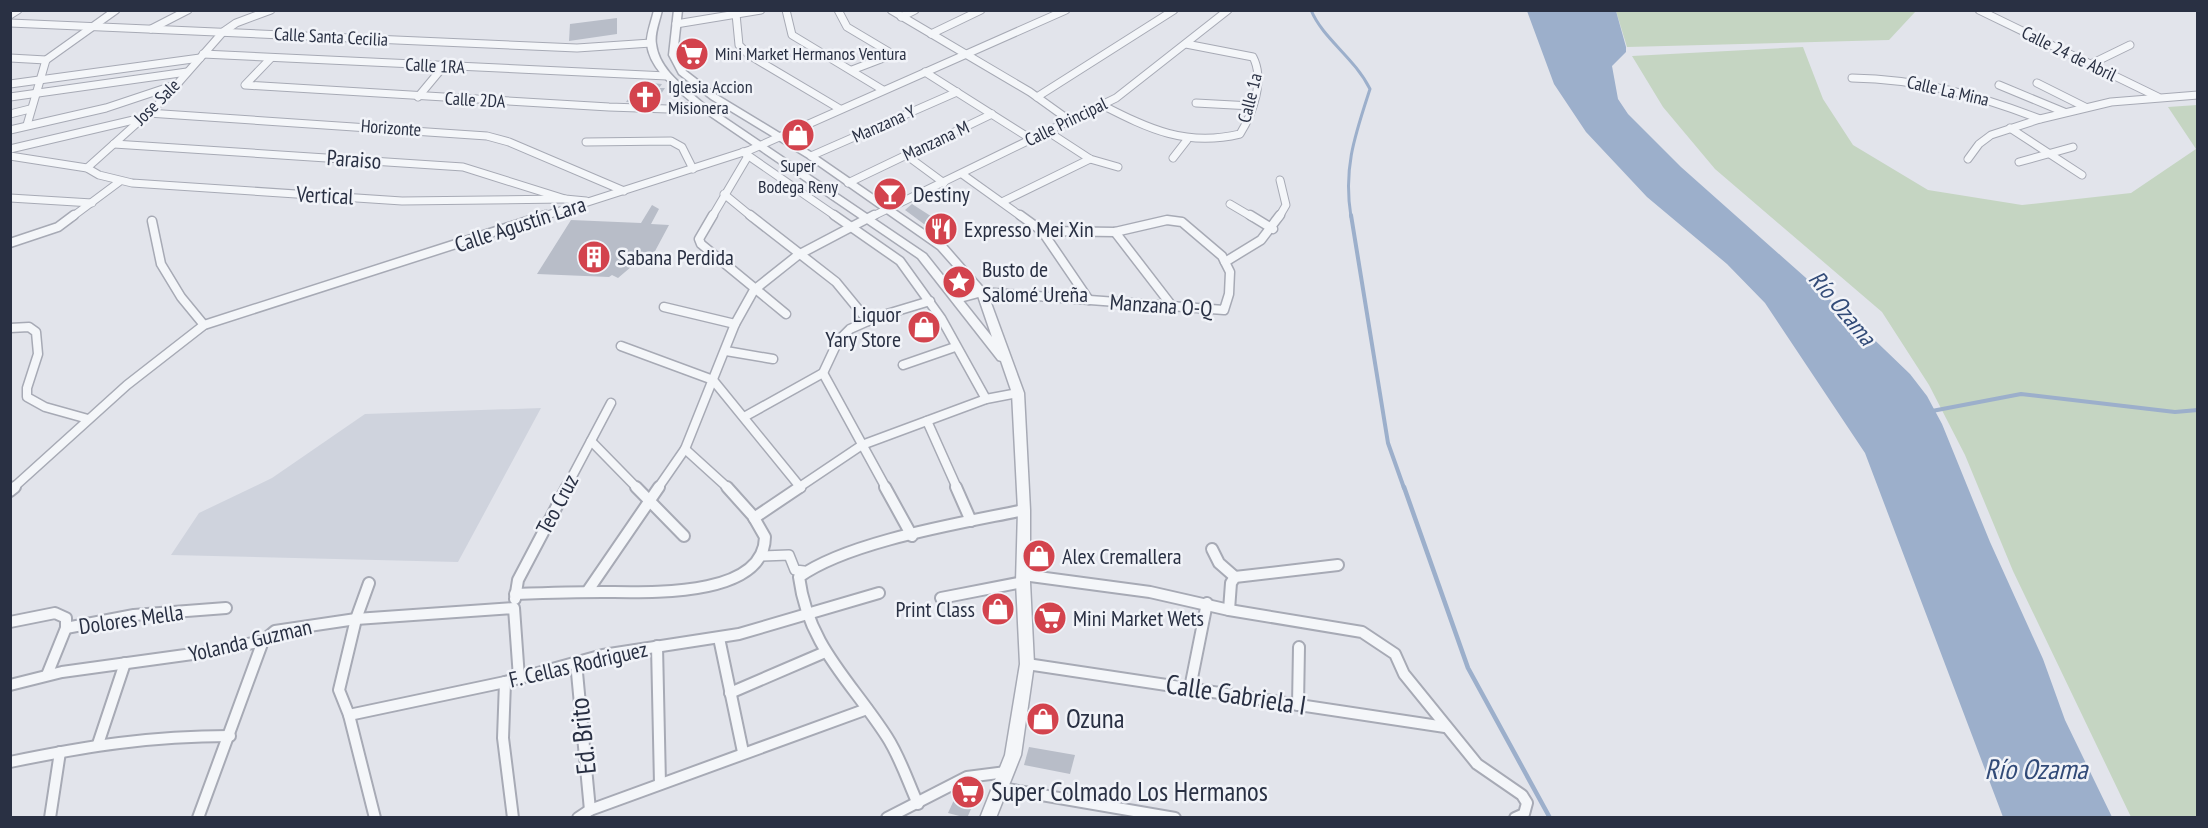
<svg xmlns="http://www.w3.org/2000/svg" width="2208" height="828" viewBox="0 0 2208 828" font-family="'PT Sans Narrow',sans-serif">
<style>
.built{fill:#cfd3dd}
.green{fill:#c5d5c2}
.water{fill:#9cafcb}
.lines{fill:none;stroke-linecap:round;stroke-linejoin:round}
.stream-far2{stroke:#9cafcb;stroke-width:3}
.stream-far1{stroke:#9cafcb;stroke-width:4}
.stream{stroke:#9cafcb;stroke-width:4.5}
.building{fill:#b8bdc8}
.pedestrian-casing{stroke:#a7aab5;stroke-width:12}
.minor-far2-casing{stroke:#a7aab5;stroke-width:9}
.minor-far1-casing{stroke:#a7aab5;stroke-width:11}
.minor-casing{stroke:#a7aab5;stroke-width:14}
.tertiary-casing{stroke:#a7aab5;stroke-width:3}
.pedestrian{stroke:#f4f6f9;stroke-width:9}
.minor-far2{stroke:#f4f6f9;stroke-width:7}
.minor-far1{stroke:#f4f6f9;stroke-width:8}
.minor{stroke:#f4f6f9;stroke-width:10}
.tertiary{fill:#f4f6f9;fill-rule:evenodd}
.labels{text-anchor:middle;stroke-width:5;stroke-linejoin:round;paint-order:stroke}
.far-street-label{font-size:18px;fill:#293043;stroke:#f1f3f8}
.far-poi-label{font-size:18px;fill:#293043;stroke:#f1f3f8;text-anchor:start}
.street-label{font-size:22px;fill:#293043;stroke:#f1f3f8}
.poi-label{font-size:22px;fill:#293043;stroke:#f1f3f8;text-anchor:start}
.water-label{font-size:24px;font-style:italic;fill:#324b78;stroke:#f1f3f8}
.near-street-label{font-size:27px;fill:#293043;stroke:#f1f3f8}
.near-poi-label{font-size:27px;fill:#293043;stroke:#f1f3f8;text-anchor:start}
.near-water-label{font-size:28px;font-style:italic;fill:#324b78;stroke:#f1f3f8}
</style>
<rect width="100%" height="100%" fill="#e2e4eb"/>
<path class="built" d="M541,408L458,562L171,555L199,513L272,478L365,414Z"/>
<g class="green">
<path d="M1616,11H1916L1889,40L1627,47Z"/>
<path d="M1803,47L1823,99L1853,145L1928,190L2022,205L2131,193L2196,149L2168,107L2197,105V817H2131L2013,571L1965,455L1929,385L1882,312L1715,169L1663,107L1632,56Z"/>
</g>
<path class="water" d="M1527,11H1616L1626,47V52L1612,66L1618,99L1628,114L1681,167L1859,325L1910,374L1927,396L1942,424L1990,542L2043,659L2065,720L2112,817H2003L1865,453L1765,303L1727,264L1647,197L1586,132L1554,84Z"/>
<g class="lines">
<path class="stream-far2" d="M1311,10C1323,39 1354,57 1370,89C1355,135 1343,168 1351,217"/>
<g class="stream-far1">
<path d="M1351,215L1388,443L1404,488"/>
<path d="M1932,411L2021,394L2175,412L2198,410"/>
</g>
<path class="stream" d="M1404,487L1468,668L1550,818"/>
</g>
<g class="building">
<path d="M617,18V34L569,41L570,24Z"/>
<path d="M641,82L662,84L659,88H665L655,103L626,102Z"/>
<path d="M912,204L937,220L947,228L938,233L932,230L905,210Z"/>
<path d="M652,205L659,209L651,224L669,225L654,253L644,252L638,261L618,278L612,275L609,277L537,274L571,220L641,223Z"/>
<path d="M1043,607L1059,610L1054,628L1043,627Z"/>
<path d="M1035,710L1056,714L1051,729L1031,725Z"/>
<path d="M1029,747L1075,755L1070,774L1024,765Z"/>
<path d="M967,785L980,789L967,818L948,813L959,789Z"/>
</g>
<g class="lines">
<g class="pedestrian-casing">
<path id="pedestrian" d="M762,556L789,555L795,570L804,571"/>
</g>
<g class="minor-far2-casing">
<g id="minor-far2">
<path d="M786,10L792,35L883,90"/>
<path d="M838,10L847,27L889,52L886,57L852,70"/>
<path d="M891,10L1030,92L1069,120"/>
<path d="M1979,10L2158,97"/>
<path d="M736,14L739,45L749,55L840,109"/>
<path d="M10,15L18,10"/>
<path d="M901,17L915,10"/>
<path d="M10,23L577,48L651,43"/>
<path d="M676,24L761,10"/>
<path d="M151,29L188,10"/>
<path d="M931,34L981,10"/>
<path d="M203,54L667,76"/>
<path d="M10,58L46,60"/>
<path d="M271,58L245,85L609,107L668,109L700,105"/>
<path d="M2091,64L2130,45"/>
<path d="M925,72L1031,139"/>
<path d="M1852,78C1918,79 1978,95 2040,119"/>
<path d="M2037,83L2085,107"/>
<path d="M10,84L200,58"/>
<path d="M1999,85L2064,112"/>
<path d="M10,97L187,72"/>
<path d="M418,97L443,67"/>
<path d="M1037,97L1174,10"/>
<path d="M1196,103L1252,106"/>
<path d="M1102,105C1149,129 1186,147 1240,134C1253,113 1265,80 1253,57L1186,44"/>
<path d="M148,113L487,136L509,142L624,191"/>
<path d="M10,114L30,109"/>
<path d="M27,125L46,60L116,10"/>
<path d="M2010,128L2082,175"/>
<path d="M10,130L106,108L178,84"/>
<path d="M1047,131L1090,159L1118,167"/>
<path d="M586,142L671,141L682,147L693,169"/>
<path d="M114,144L463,167L565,199L586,201"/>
<path d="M10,149L142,118"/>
<path d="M743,152L837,217"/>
<path d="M906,155L944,183"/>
<path d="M10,156L87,168L99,175L132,183L402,201L565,199"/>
<path d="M811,156L957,92"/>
<path d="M1173,158L1187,140"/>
<path d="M1968,159L1979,144L1991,135L2040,119L2111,102L2198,95"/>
<path d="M2019,162L2073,147"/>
<path d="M87,168L165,98L223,32L236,23L271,10"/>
<path d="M962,174L1022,217"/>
<path d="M848,183L992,114"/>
<path d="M724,194L752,217"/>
<path d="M10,198L92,203"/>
<path d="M1002,202L1090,159"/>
<path d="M1230,204L1252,217"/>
<path d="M72,217L119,182"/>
<path d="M541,217L750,150L1066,10"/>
<path d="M712,217L748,156"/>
<path d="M871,217L1116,98L1228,10"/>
<path d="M1279,217L1286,205L1280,180"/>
</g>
</g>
<g class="minor-far1-casing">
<g id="minor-far1">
<path d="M713,215L699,239L701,244L786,314"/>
<path d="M750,215L836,282L868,321"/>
<path d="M834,215L900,261L941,318L986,399"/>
<path d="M1020,215L1042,231L1089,300"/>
<path d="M1250,215L1273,229"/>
<path d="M152,221L161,264L181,297L204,325"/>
<path d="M1115,232L1172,306"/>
<path d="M10,243L58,227L74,215"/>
<path d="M1225,262L1261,240L1280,215"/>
<path d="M956,299L982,292L1224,310L1229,294L1230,272L1222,256L1182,222L1167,220L1115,232L1042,231"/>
<path d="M664,307L735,324"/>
<path d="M10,328L29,327L36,332L38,354L27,388V397L45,407L88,419"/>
<path d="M621,346L713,380L801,488"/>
<path d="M726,351L773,359"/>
<path d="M903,365L955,347"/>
<path d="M823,373L886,488"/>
<path d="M744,417L823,373L838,341L850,329L877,317L930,301"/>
<path d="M927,421L957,488"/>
<path d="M591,441L637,488"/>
<path d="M685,449L728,488"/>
<path d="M13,488L127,385L204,325L546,215"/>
<path d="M566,488L611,403"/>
<path d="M658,488L685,449L735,324L754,290L798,255L874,215"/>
<path d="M798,488L862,445L986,399L1018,393"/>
</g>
</g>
<g class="minor-casing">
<g id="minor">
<path d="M636,487L684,536"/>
<path d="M885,487L912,536"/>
<path d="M956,487L971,521"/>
<path d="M10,491L15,487"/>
<path d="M754,518L800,487"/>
<path d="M1212,549L1219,563L1235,577"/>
<path d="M1023,575L1150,592L1229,610L1362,632L1395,654L1404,674L1477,764L1522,795L1527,803L1524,814L1515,818"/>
<path d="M369,583L356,619L339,690L349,715L375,818"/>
<path d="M587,592L659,487"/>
<path d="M515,594C544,593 573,592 602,592C644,592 764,599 765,537L753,516L727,487"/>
<path d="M941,598L1023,582"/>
<path d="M515,599L518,580L567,487"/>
<path d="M1229,610L1231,583L1235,577L1338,565"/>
<path d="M10,622L55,613L66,618V628L47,675"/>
<path d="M66,628L134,615L226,608"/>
<path d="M719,638L743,752"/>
<path d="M657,646L660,784"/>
<path d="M576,662L590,810"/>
<path d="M1027,664L1445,727"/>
<path d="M505,682L503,738L513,818"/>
<path d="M10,685L62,672L207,652L263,641L275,631L356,619L514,608L519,678"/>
<path d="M1190,688L1207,603"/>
<path d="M730,693L823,653"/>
<path d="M1298,705L1299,647"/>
<path d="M349,715L505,682L603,655L739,634L879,593"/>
<path d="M98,744L125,663"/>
<path d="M10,762C88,746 150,736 230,736"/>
<path d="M1001,788L1175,818"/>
<path d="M918,804C908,782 900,757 887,737C851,681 808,646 799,577C849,541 962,523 1024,510"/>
<path d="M50,818L60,752"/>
<path d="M198,818L263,641"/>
<path d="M578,818L590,810L867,709"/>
<path d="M887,818L967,777L1006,772"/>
</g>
</g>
<g class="tertiary-casing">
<path id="tertiary" d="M654,10H662C660,20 654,34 656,44C659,70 685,87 703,103L926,254L992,337L977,293L938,249L808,158L711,99L679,74L669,55L674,10H682L677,55L686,71L717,95L814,154L946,245L987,292L1024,393L1030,510V582L1034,664L1021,755L996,818H980L1005,755L1020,664L1016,582L1018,510L1012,393L1001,361L998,360L918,258L697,107C678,90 650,71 647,44C646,34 652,20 654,10Z"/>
</g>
<use href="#pedestrian" class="pedestrian"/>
<use href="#minor-far2" class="minor-far2"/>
<use href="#minor-far1" class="minor-far1"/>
<use href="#minor" class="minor"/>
<use href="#tertiary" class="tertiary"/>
</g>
<defs>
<g id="supermarket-disc" transform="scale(1.725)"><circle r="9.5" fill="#d3434d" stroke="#f1f3f8"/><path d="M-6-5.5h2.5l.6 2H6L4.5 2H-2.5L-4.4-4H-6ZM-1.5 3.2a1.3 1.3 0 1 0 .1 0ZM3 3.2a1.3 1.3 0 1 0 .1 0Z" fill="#fff"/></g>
<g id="church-disc" transform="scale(1.725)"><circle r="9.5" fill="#d3434d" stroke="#f1f3f8"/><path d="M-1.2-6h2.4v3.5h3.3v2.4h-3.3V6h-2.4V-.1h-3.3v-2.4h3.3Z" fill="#fff"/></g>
<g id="shop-disc" transform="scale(1.725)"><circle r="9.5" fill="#d3434d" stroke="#f1f3f8"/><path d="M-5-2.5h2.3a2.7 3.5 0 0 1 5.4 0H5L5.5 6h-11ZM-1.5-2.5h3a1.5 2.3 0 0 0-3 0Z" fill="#fff"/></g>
<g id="bar-disc" transform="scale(1.725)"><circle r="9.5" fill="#d3434d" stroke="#f1f3f8"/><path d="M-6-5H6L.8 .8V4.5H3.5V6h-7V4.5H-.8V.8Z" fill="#fff"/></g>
<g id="restaurant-disc" transform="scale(1.725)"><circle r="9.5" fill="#d3434d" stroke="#f1f3f8"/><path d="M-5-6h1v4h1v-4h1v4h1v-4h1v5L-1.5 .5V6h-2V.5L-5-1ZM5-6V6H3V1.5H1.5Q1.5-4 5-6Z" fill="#fff"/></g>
<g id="building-disc" transform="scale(1.725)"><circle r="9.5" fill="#d3434d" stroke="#f1f3f8"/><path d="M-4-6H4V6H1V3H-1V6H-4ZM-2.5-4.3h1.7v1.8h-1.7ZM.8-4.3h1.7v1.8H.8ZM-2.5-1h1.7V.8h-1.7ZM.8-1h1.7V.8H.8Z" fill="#fff"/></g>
<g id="sight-disc" transform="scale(1.725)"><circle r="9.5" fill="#d3434d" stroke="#f1f3f8"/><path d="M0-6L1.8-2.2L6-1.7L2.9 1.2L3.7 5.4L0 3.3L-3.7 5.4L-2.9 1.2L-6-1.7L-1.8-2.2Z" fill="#fff"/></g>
</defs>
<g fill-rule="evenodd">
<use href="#supermarket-disc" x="692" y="54"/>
<use href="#church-disc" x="645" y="97"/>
<use href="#shop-disc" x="798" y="135"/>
<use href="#bar-disc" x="890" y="194"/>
<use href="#restaurant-disc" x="941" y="229"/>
<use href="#building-disc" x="594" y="257"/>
<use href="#sight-disc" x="959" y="282"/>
<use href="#shop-disc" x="924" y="327"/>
<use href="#shop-disc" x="1039" y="556"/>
<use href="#shop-disc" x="998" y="609"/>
<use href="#supermarket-disc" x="1050" y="618"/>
<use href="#shop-disc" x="1043" y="719"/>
<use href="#supermarket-disc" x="968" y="792"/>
</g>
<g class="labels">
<g class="far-street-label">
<text transform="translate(331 37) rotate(3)" y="6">Calle Santa Cecilia</text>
<text transform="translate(2069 54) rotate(26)" y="6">Calle 24 de Abril</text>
<text transform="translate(435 66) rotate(3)" y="6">Calle 1RA</text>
<text transform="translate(1948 91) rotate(13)" y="6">Calle La Mina</text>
<text transform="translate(1250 98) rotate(-76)" y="6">Calle 1a</text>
<text transform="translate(475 100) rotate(3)" y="6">Calle 2DA</text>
<text transform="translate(157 102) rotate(-45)" y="6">Jose Sale</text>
<text transform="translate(1066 122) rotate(-26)" y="6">Calle Principal</text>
<text transform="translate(884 124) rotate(-24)" y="6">Manzana Y</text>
<text transform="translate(391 128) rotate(4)" y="6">Horizonte</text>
<text transform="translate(936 141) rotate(-25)" y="6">Manzana M</text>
</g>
<g class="far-poi-label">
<text x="715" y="60">Mini Market Hermanos Ventura</text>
<text x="668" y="93">Iglesia Accion<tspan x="668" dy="21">Misionera</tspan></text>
<text x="798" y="172" text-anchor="middle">Super<tspan x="798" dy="21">Bodega Reny</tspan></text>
</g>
<g class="street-label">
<text transform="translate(354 159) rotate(4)" y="8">Paraiso</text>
<text transform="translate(325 195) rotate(3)" y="8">Vertical</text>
<text transform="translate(520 224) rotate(-18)" y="8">Calle Agustín Lara</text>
<text transform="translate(1161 305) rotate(4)" y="8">Manzana O-Q</text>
<text transform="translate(557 504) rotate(-62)" y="8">Teo Cruz</text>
<text transform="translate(131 619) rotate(-8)" y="8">Dolores Mella</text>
<text transform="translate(250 640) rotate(-13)" y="8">Yolanda Guzman</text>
<text transform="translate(578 664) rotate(-13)" y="8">F. Cellas Rodriguez</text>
</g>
<g class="poi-label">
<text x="913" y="202">Destiny</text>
<text x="964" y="237">Expresso Mei Xin</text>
<text x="617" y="265">Sabana Perdida</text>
<text x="982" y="277">Busto de<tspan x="982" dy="25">Salomé Ureña</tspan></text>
<text x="901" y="322" text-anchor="end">Liquor<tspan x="901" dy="25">Yary Store</tspan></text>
<text x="1062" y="564">Alex Cremallera</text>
<text x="975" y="617" text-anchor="end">Print Class</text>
<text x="1073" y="626">Mini Market Wets</text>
</g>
<g class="water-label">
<text transform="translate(1842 308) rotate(50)" y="8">Río Ozama</text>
</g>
<g class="near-street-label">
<text transform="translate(1236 695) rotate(9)" y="9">Calle Gabriela I</text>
<text transform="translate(583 736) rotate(-96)" y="9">Ed. Brito</text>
</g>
<g class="near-poi-label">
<text x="1066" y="728">Ozuna</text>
<text x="991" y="801">Super Colmado Los Hermanos</text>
</g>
<g class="near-water-label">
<text x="2036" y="779">Río Ozama</text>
</g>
</g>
<rect width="2208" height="828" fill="none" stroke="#293043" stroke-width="24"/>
</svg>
